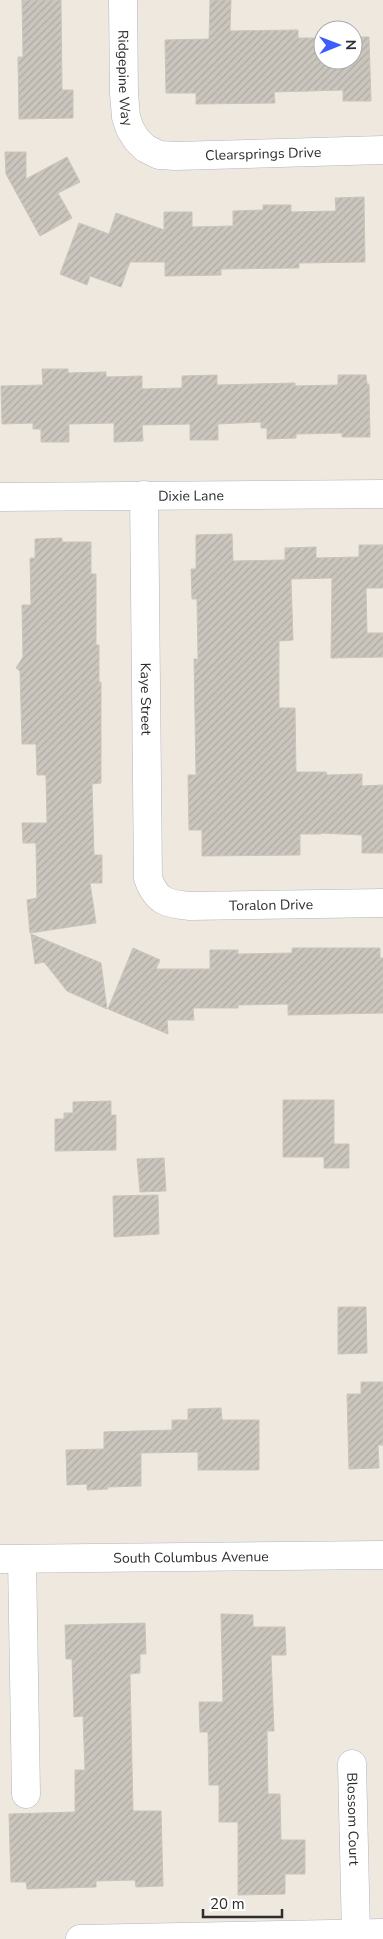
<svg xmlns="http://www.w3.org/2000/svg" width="383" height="1939" viewBox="0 0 383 1939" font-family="'Nunito Sans',sans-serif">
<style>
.building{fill:url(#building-hatch);stroke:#cac5b9}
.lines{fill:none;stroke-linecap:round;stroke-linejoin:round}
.street-casing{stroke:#b3b5c0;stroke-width:29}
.secondary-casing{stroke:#b3b5c0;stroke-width:29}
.street{stroke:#fff;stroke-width:28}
.secondary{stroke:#fff;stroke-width:28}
.labels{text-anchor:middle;stroke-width:5;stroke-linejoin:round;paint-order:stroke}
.street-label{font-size:14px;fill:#2d2d2d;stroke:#fff}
</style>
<defs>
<pattern id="building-hatch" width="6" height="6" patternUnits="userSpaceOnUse" patternTransform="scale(1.25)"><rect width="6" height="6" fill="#cac6be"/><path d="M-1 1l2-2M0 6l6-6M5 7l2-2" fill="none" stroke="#aeaaa4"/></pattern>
</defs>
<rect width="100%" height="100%" fill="#eee8df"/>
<g class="building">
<path d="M22,0H61L62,90H73V118L19,119L18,57H23Z"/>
<path d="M210,0H231L230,31L298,30V38H323V60H353V37H369L371,101H343V90L274,92L275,103L196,104V93H166L165,40L209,39Z"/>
<path d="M5,152H26V179L67,157L80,182L58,193L72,218L40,236L6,174Z"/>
<path d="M364,197L365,262L299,263V268L221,269V275L165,276V262H130L121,287L90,276L87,285L60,274L79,223L109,234L116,213L164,230V212H192V227L233,226V211L263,210V205H291V212L336,211L335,198Z"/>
<path d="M42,369H68V373L106,372V377L142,376V389L182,388V376L217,375V385L295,383V386L338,385V375H366L367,384H369L370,437H342V433L296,434V438L267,439V428H261V422L218,424V440H190V424L142,425L143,441L114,442V423L69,424V442H41V429H33V423L2,424L1,386L43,385Z"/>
<path d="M232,534L233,561L285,560V548L316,547V558L359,557V545H383V588H366L367,633H383V657L331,658L332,578L291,579L293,640L279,641V708H295L296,772H326L327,775L362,774V786L383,785V853H362V835L321,833V834H300V855L202,856V830H189L188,775H196L194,659H198L197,599H192L191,569H196V535Z"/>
<path d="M62,538V542H91V574H96V645H99V682H101V783L92,784L94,855H102V883H90L96,923L30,933L27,900L37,898L36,843H23L22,823H47L46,775H37L36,744H22L20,671L16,668L23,657L22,605H31L30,558H35V539Z"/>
<path d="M31,934L101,963L107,1009L67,991L44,962L35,964Z"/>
<path d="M133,948L160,960L156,969H210V950H238V954L292,953V948H380V958H383V1013L288,1015V1004L238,1005V1008H193L194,1020H167L168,1034L108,1009Z"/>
<path d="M283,1100H334V1144H349V1168H324V1157H283Z"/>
<path d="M111,1101V1115H116V1150L55,1151V1119H64V1113H73V1102Z"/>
<path d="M164,1158L166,1191L140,1192L137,1159Z"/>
<path d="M158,1195L159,1234L114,1237L113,1196Z"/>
<path d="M338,1307H366L367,1353L338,1354Z"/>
<path d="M361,1382H383V1445H378L379,1468L349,1469L347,1394H361Z"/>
<path d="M221,1408L222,1420H259V1470H198V1452L141,1453V1486L108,1487V1489L87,1490V1484L67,1485L66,1450L104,1449V1432L172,1430V1420H188V1409Z"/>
<path d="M221,1614L253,1615V1627H285L286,1655H271L274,1731H267L268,1794H280L281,1840H305V1874H285V1894L238,1895V1822H219V1785H209L208,1732H200L199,1702H223Z"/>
<path d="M145,1623L146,1654H140V1673L130,1674L133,1811H161L163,1886L136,1887L135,1880L96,1881V1887L27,1889L26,1882H11L9,1814L75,1812V1770H85L83,1716L74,1717L72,1659H66L65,1625Z"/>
</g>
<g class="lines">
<g class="street-casing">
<g id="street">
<path id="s1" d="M123,0L124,93L126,117L130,129L137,140L145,148L159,155L176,156L383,150"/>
<path id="s2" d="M144,495L148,878C156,901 166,904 190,906L383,903"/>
<path id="s3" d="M0,497L383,494"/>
<path d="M22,1559L26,1794"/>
<path id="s4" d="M352,1764L356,1933"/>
<path d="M80,1939L383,1933"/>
</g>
</g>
<g class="secondary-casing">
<g id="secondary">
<path id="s5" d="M0,1559L383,1555"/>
</g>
</g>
<use href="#street" class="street"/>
<use href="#secondary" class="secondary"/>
</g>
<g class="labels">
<g class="street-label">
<text dy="5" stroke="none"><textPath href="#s1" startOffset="78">Ridgepine Way</textPath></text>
<text dy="5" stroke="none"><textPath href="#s1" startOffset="274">Clearsprings Drive</textPath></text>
<text dy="5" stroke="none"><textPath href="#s3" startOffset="191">Dixie Lane</textPath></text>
<text dy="5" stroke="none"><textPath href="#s2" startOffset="204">Kaye Street</textPath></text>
<text dy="5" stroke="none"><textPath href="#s2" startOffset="519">Toralon Drive</textPath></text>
<text dy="5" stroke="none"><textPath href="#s5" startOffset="191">South Columbus Avenue</textPath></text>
<text dy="5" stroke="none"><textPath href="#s4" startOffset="55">Blossom Court</textPath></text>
</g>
</g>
<g transform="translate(338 45) rotate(89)"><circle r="24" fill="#ffffff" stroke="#ababab"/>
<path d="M0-4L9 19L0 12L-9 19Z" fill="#3e5bfc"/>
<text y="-8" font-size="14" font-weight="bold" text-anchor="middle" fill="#2d2d2d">N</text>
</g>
<path d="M203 1909v8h79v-8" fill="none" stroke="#2d2d2d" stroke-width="2.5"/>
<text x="210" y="1909" font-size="15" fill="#2d2d2d" stroke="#ffffff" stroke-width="4" paint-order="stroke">20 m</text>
</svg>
